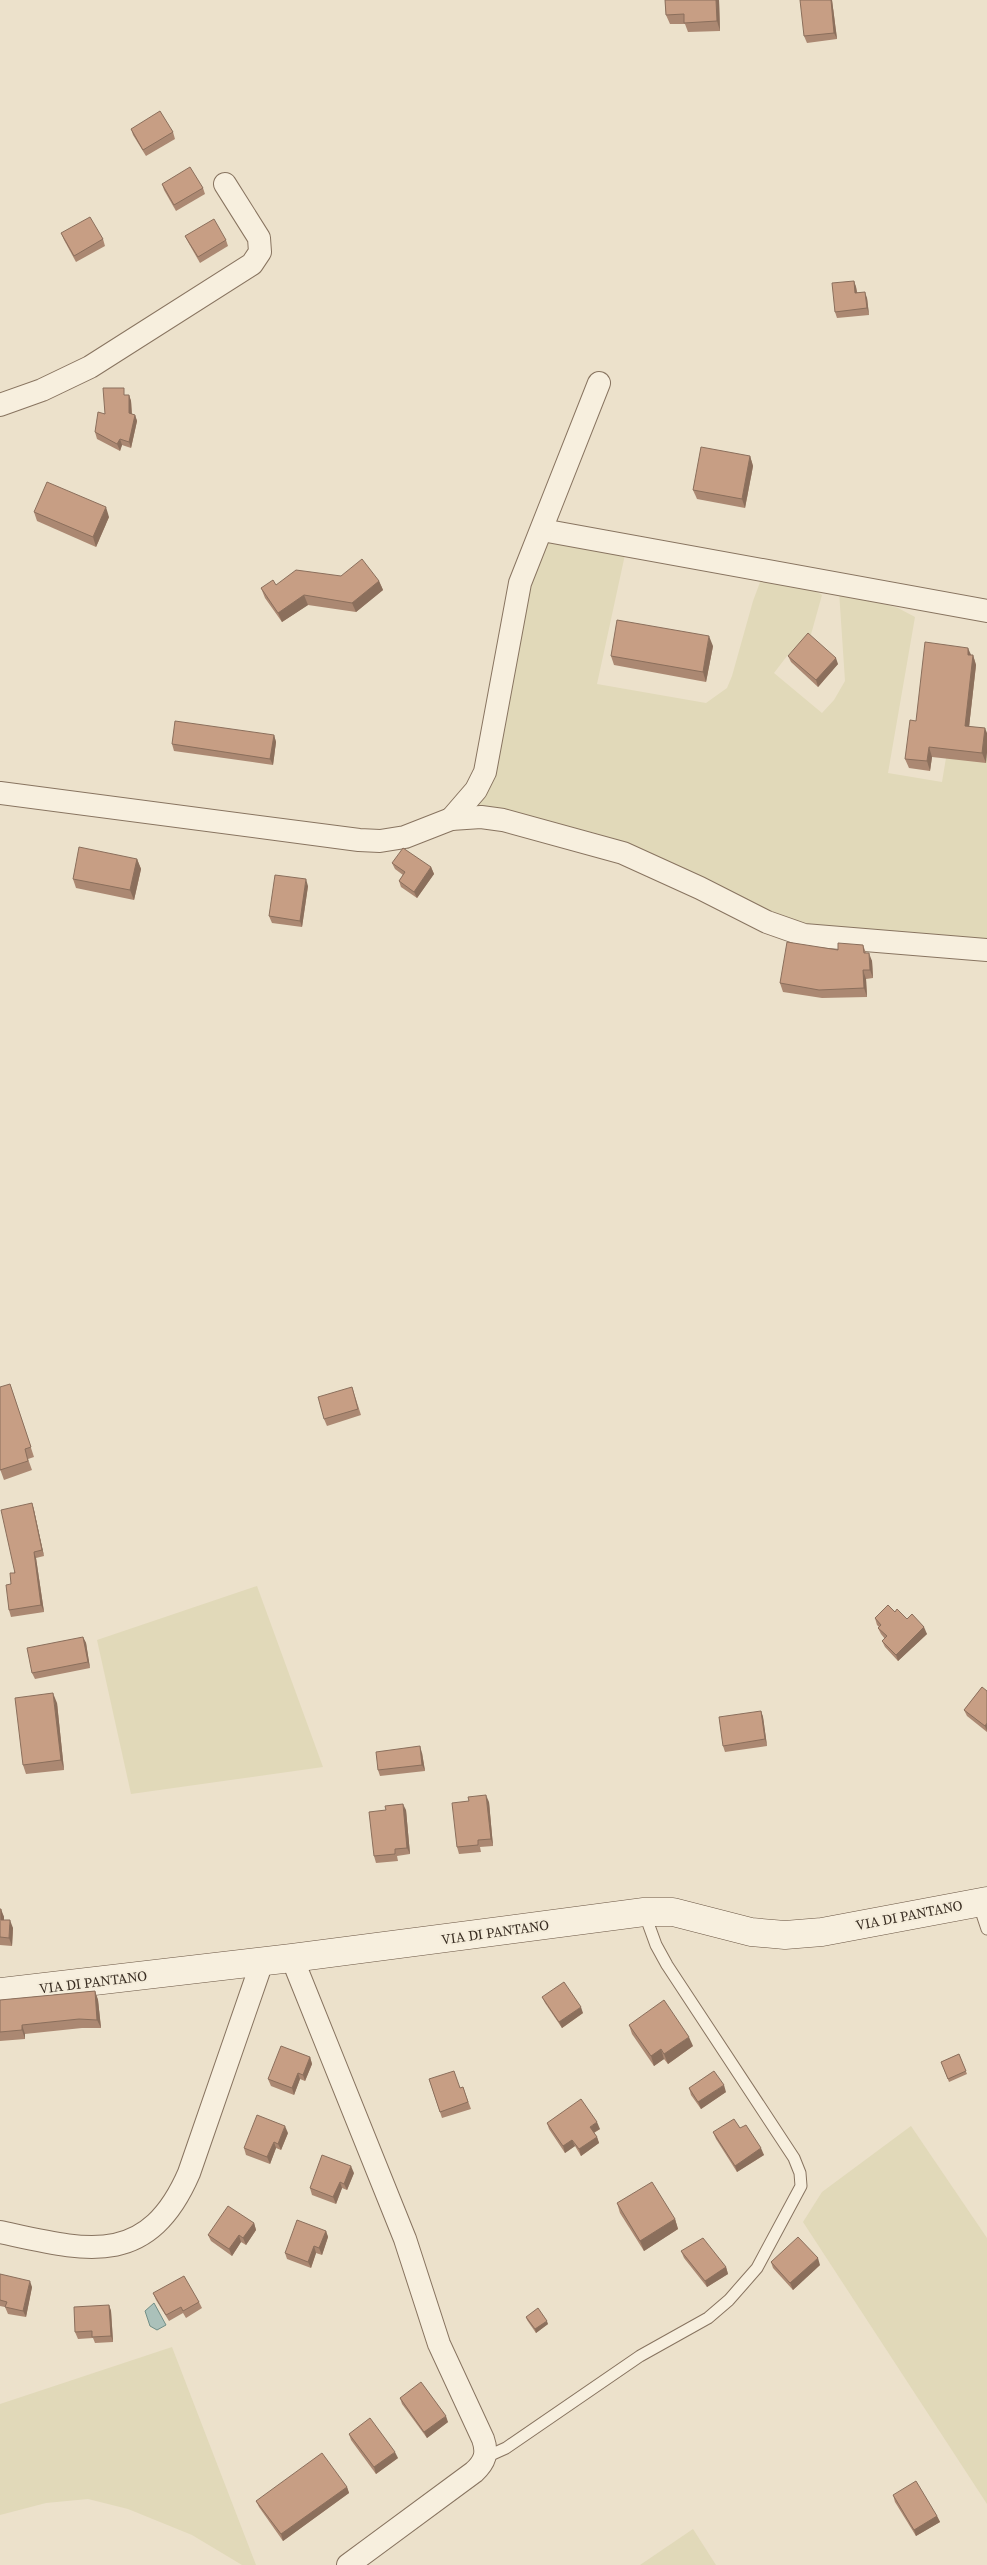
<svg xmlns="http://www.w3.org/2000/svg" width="987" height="2565" viewBox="0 0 987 2565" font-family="'Source Serif 4',serif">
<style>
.farmland{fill:#e1d9b9}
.water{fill:#abc1ba;stroke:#728f87}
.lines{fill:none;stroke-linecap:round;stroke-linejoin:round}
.lane-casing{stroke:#887460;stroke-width:13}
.street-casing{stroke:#887460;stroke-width:24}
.secondary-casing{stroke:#6a5543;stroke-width:29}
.lane{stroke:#f7efde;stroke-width:11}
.street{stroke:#f7efde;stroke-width:22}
.secondary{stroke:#f7efde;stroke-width:28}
.wall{fill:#ab8872}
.shaded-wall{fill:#8b6f5c}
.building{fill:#c79e84;stroke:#8b6f5c}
.labels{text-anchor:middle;stroke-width:4;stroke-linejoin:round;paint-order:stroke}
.street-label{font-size:14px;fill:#392d22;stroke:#f4ecda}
</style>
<rect width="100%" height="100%" fill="#ece1cb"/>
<g class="farmland">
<path d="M547,540L626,550L597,684L706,703L727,688L732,676L753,601L762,577L807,586L822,595L810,638L787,656L774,673L822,713L834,700L845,681L839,591L898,608L915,617L888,773L942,782L950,734L987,735V941L817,930L784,919L643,853L594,833L513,811L469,810L493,782L502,718L531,558Z"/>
<path d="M257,1586L323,1767L131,1794L97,1640Z"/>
<path d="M911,2126L987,2238V2504L803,2222L822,2192Z"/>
<path d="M172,2347L256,2565H242L192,2535L128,2509L88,2499L46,2503L0,2515V2404Z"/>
<path d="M693,2529L716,2565H640Z"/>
</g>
<path class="water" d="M154,2303L166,2325L157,2330L150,2326L145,2311Z"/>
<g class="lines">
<g class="lane-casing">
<g id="lane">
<path d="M978,1902L987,1929"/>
<path d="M486,2457L506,2448L640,2356L708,2318L729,2300L757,2268L801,2186L800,2173L794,2158L667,1965L656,1945L644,1912"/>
</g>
</g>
<g class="street-casing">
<g id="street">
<path d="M0,405L42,390L90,367L252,264L260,252L259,238L225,184"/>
<path d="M542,530L987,611"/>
<path d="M0,793L359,840L380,841L405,837L451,819L481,817L503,820L623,853L700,888L767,922L804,935L987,950"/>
<path d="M451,819L476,790L485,772L520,583L599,383"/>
<path d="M292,1958L405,2239L439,2344L483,2439C488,2453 485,2462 474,2472L348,2565"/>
<path d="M0,2232C84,2250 147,2270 189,2173L262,1962"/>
</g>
</g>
<g class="secondary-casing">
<path id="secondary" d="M0,1992L292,1958L644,1912H673L751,1932L785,1935L822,1932L987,1901"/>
</g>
<use href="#lane" class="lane"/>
<use href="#street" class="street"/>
<use href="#secondary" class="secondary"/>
</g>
<g class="wall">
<path d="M665,0H719L720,31L688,32L685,24H670L666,15Z"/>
<path d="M832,0L837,39L807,43L804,36Z"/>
<path d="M131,129L173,132L175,139L146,156L133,135Z"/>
<path d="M162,184L203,188L205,194L176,211L164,190Z"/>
<path d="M61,233L103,239L105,246L76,262L64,240Z"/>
<path d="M185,236L226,240L228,246L200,263L188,242Z"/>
<path d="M854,281L856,287L857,292L867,298L869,315L837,318L835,312Z"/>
<path d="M126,395H129L131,401L132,414L135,415L137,421L131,448L122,445L120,451L97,439L95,432L105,414Z"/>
<path d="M750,456L753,466L745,508L697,499L693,490Z"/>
<path d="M34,512L109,517L96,547L37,521Z"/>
<path d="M379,581L383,590L356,612L308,605L282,622L265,598L261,588Z"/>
<path d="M713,646L706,682L614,665L611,656Z"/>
<path d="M971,655H973L976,665L969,727L985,728L986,763L932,757L930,771L909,768L905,759L916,721Z"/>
<path d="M788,656L838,664L818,687L791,662Z"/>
<path d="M274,735L276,742L273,765L174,751L172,744Z"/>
<path d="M137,859L141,869L134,900L76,888L73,879Z"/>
<path d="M392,863L431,867L434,874L417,898L401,887L399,881L403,875L395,869Z"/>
<path d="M308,886L302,927L272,923L269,916Z"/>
<path d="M863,945L866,953L872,961L873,978L866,979L867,997L822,998L783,992L780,983L838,950Z"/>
<path d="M10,1384L34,1457L28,1459L32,1470L4,1480L0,1469Z"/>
<path d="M352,1387L361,1415L327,1426L324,1419Z"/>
<path d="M32,1503L34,1510L44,1556L36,1558L44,1612L11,1617L9,1610L11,1584Z"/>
<path d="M895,1612L907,1619L927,1634L898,1661L885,1647L882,1641L885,1639L881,1634L878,1628L879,1627L877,1625L875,1618Z"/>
<path d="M83,1637L86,1643L90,1668L35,1679L32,1673Z"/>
<path d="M982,1687L987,1732L967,1716L964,1710Z"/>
<path d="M57,1703L64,1770L26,1774L23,1765Z"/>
<path d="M761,1711L763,1717L767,1746L725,1752L723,1746Z"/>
<path d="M422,1753L425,1771L380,1776L378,1770Z"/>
<path d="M489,1802L493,1846L480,1847L481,1852L459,1854L457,1847Z"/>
<path d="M406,1810L410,1854L397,1856L398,1861L376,1863L374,1856Z"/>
<path d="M0,1909L4,1917V1920L13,1928L12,1946L0,1945Z"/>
<path d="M95,1991L98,2000L101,2028H82L25,2034V2039L0,2041V2000Z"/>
<path d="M542,1997L583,2013L562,2028L545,2003Z"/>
<path d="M629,2025L693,2046L668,2064L664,2059L654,2066L632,2034Z"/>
<path d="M959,2054L967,2074L949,2082L941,2062Z"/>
<path d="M310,2057L312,2064L305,2081L300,2079L294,2095L271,2086L268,2079Z"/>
<path d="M429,2079L460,2088L463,2087L471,2109L442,2118Z"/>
<path d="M689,2088L726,2092L701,2109L691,2095Z"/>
<path d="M547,2123L600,2129L594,2133L597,2137L599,2143L581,2156L575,2146L565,2153L549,2129Z"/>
<path d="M740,2128L764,2155L737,2172L716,2139L713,2132Z"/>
<path d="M288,2133L281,2150L276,2148L270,2164L246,2155L244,2148Z"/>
<path d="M354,2173L347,2190L342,2188L336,2204L312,2195L310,2188Z"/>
<path d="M617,2203L675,2219L678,2229L644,2251L620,2213Z"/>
<path d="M254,2223L256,2230L246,2245L241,2242L232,2256L211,2241L208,2235Z"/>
<path d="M326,2231L328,2237L322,2255L316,2253L311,2268L287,2259L285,2253Z"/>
<path d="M681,2251L726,2267L728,2274L707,2287L684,2258Z"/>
<path d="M771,2262L820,2265L793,2290L773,2268Z"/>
<path d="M0,2274L32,2287L26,2317L8,2314L5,2307L0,2306Z"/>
<path d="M153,2293L199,2302L202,2308L186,2318L183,2313L169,2321L156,2300Z"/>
<path d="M109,2305L111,2311L113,2342L95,2343L93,2338L78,2339L75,2332Z"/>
<path d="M526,2317L548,2324L536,2333L527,2320Z"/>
<path d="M400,2398L448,2422L427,2438L402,2404Z"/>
<path d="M349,2434L398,2458L376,2474L351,2440Z"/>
<path d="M347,2487L349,2493L283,2541L259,2507L256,2501Z"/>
<path d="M893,2495L937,2516L940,2522L916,2536L895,2502Z"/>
</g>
<g class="shaded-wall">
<path d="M716,0H719L720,31L717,21Z"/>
<path d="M831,0H832L837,39L834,33Z"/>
<path d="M854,281L856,287L858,299L855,293Z"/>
<path d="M865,292L867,298L869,315L867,308Z"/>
<path d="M129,395L131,401L132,419L129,413Z"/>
<path d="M135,415L137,421L131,448L129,442Z"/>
<path d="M120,439L122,445L120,451L117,444Z"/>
<path d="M750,456L753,466L745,508L742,499Z"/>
<path d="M106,507L109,517L96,547L93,537Z"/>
<path d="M379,581L383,590L356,612L352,603Z"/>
<path d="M304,595L308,605L282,622L278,613Z"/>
<path d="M709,636L713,646L706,682L703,672Z"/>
<path d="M968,648L972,657L968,655Z"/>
<path d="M973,655L976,665L968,736L965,726Z"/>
<path d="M836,658L838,664L818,687L816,680Z"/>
<path d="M985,728L987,733V753L986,763L982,753Z"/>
<path d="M274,735L276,742L273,765L270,759Z"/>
<path d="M929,747L932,757L930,771L927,761Z"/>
<path d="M137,859L141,869L134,900L130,890Z"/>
<path d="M431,867L434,874L417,898L414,892Z"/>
<path d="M306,879L308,886L302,927L300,921Z"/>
<path d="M869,953L872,961L873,978L870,970Z"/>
<path d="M863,970L866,979L867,997L864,988Z"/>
<path d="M32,1503L34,1510L44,1556L42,1550Z"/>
<path d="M34,1552L36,1558L44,1612L41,1605Z"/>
<path d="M924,1627L927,1634L898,1661L896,1655Z"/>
<path d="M83,1637L86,1643L90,1668L88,1662Z"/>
<path d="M53,1693L57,1703L64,1770L61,1760Z"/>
<path d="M761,1711L763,1717L767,1746L765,1739Z"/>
<path d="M987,1723V1732L985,1726Z"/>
<path d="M420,1746L422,1753L425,1771L422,1765Z"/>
<path d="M486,1795L489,1802L493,1846L491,1839Z"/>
<path d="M403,1804L406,1810L410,1854L407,1848Z"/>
<path d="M1,1909L4,1917V1928L1,1920Z"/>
<path d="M10,1920L13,1928L12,1946L9,1938Z"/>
<path d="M95,1991L98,2000L101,2028L97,2020Z"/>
<path d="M581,2007L583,2013L562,2028L559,2022Z"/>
<path d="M22,2025L25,2034V2039L22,2030Z"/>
<path d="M689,2037L693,2046L668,2064L664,2054Z"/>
<path d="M661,2049L664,2059L654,2066L651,2056Z"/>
<path d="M310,2057L312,2064L305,2081L303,2075Z"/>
<path d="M298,2073L300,2079L294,2095L292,2088Z"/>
<path d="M724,2085L726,2092L701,2109L698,2102Z"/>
<path d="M597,2122L600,2129L593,2133L590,2127Z"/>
<path d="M285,2126L288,2133L281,2150L278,2144Z"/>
<path d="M597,2137L599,2143L581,2156L579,2149Z"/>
<path d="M572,2140L575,2146L565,2153L563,2146Z"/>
<path d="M274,2142L276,2148L270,2164L267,2157Z"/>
<path d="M761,2148L764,2155L737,2172L735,2166Z"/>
<path d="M351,2166L354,2173L347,2190L344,2184Z"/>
<path d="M340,2182L342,2188L336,2204L333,2197Z"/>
<path d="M675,2219L678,2229L644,2251L640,2241Z"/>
<path d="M254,2223L256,2230L246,2245L243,2238Z"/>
<path d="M326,2231L328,2237L322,2255L319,2248Z"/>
<path d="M239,2235L241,2242L232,2256L229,2249Z"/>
<path d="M314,2246L316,2253L311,2268L308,2262Z"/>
<path d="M818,2258L820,2265L793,2290L790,2283Z"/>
<path d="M726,2267L728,2274L707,2287L705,2281Z"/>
<path d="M30,2281L32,2287L26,2317L23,2311Z"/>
<path d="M109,2305L111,2311L113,2342L111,2336Z"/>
<path d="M547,2321L548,2324L536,2333L535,2329Z"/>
<path d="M446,2416L448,2422L427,2438L424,2432Z"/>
<path d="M395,2452L398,2458L376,2474L374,2467Z"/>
<path d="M347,2487L349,2493L283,2541L281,2534Z"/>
<path d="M937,2516L940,2522L916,2536L914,2530Z"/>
</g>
<g class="building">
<path d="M665,0H716L717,21L684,23V14L666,15Z"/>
<path d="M800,0H831L834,33L804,36Z"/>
<path d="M160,111L173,132L143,150L131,129Z"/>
<path d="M190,167L203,188L174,205L162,184Z"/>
<path d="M90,217L103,239L74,256L61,233Z"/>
<path d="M214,219L226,240L198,257L185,236Z"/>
<path d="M854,281L855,293L865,292L867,308L835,312L832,283Z"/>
<path d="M103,388H124V395H129V413L135,415L129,442L120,439L117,444L95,432L98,412L105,414Z"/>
<path d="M701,447L750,456L742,499L693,490Z"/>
<path d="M47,482L106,507L93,537L34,512Z"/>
<path d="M362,559L379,581L352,603L304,595L278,613L261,588L273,580L276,585L296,570L341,576Z"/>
<path d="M617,620L709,636L703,672L611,656Z"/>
<path d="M808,633L836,658L816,680L788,656Z"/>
<path d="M925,642L968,648V655H973L965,726L985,728L982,753L929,747L927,761L905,759L910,720L916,721Z"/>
<path d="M175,721L274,735L270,759L172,744Z"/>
<path d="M79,847L137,859L130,890L73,879Z"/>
<path d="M403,848L431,867L414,892L399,881L405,872L392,863Z"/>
<path d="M275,875L306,879L300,921L269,916Z"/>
<path d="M787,942L838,950V943L863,945L864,953H869L870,970H863L864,988L819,990L780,983Z"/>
<path d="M10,1384L31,1447L25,1449L28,1461L0,1470V1387Z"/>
<path d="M352,1387L358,1409L324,1419L318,1397Z"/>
<path d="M32,1503L42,1550L34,1552L41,1605L9,1610L6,1585L11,1584L10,1573H15L1,1510Z"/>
<path d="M888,1605L895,1612L897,1609L907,1619L912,1614L924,1627L896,1655L882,1641L887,1636L878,1628L881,1625L875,1618Z"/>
<path d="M83,1637L88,1662L32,1673L27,1648Z"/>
<path d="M982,1687L987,1691V1723L985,1726L964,1710Z"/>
<path d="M53,1693L61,1760L23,1765L15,1698Z"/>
<path d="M761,1711L765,1739L723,1746L719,1717Z"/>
<path d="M420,1746L422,1765L378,1770L376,1752Z"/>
<path d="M486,1795L491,1839L478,1840V1845L457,1847L452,1803L469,1801L468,1797Z"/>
<path d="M403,1804L407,1848L395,1849V1854L374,1856L369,1812L386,1810L385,1806Z"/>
<path d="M0,1909H1V1920H10L9,1938L0,1937Z"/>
<path d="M564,1982L581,2007L559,2022L542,1997Z"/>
<path d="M95,1991L97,2020L79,2019L22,2025V2030L0,2032V2000Z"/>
<path d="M664,2000L689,2037L664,2054L661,2049L651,2056L629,2025Z"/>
<path d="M281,2046L310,2057L303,2075L298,2073L292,2088L268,2079Z"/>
<path d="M959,2054L966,2071L948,2079L941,2062Z"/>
<path d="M454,2071L460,2088L463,2087L468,2102L440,2112L429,2079Z"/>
<path d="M714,2071L724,2085L698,2102L689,2088Z"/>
<path d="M581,2099L597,2122L590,2127L597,2137L579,2149L572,2140L563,2146L547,2123Z"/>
<path d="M257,2115L285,2126L278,2144L274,2142L267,2157L244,2148Z"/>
<path d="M734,2119L740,2128L746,2125L761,2148L735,2166L713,2132Z"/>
<path d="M322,2155L351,2166L344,2184L340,2182L333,2197L310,2188Z"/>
<path d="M652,2182L675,2219L640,2241L617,2203Z"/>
<path d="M228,2206L254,2223L243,2238L239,2235L229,2249L208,2235Z"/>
<path d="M297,2220L326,2231L319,2248L314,2246L308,2262L285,2253Z"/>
<path d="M798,2237L818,2258L790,2283L771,2262Z"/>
<path d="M703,2238L726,2267L705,2281L681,2251Z"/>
<path d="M0,2274L30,2281L23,2311L5,2307L7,2302L0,2300Z"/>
<path d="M184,2276L199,2302L183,2311L181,2307L166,2315L153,2293Z"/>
<path d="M109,2305L111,2336L92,2337V2331L75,2332L74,2307Z"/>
<path d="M538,2308L547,2321L535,2329L526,2317Z"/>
<path d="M421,2382L446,2416L424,2432L400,2398Z"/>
<path d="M370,2418L395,2452L374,2467L349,2434Z"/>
<path d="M322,2453L347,2487L281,2534L256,2501Z"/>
<path d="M916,2481L937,2516L914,2530L893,2495Z"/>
</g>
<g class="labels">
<g class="street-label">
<text transform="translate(909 1915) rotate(-11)" y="5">VIA DI PANTANO</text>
<text transform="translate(495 1932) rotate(-8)" y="5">VIA DI PANTANO</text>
<text transform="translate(93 1982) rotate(-7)" y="5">VIA DI PANTANO</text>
</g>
</g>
</svg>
